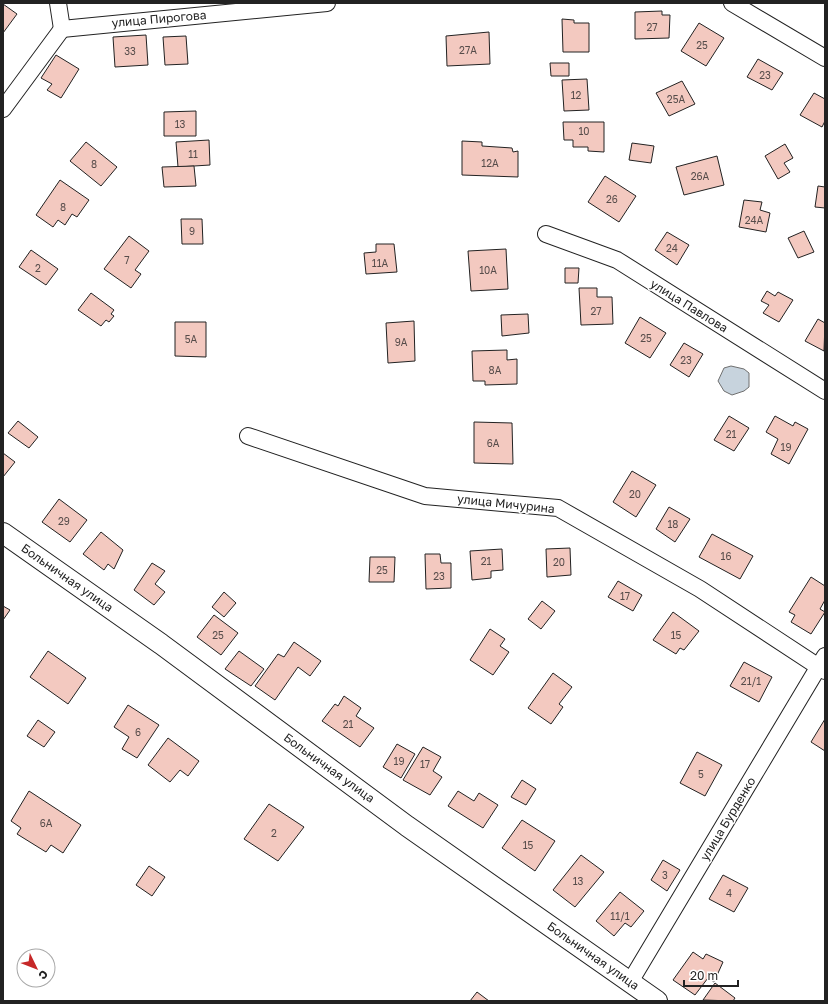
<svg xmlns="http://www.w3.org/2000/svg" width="828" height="1004" viewBox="0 0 828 1004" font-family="'Golos Text',sans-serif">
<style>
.water{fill:#c7d3dd;stroke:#6f6f6f}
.building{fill:#f3c9c0;stroke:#222}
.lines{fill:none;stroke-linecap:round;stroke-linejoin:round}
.minor-casing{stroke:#222;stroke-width:18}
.tertiary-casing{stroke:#222;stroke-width:22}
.minor{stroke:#fff;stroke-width:16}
.tertiary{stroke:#fff;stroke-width:20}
.labels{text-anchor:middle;stroke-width:3;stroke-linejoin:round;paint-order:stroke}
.number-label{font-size:10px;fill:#564c4a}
.street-label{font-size:12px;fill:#222;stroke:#fff}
</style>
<rect width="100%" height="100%" fill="#fff"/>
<path class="water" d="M731,366L744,369L749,373V387L744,391L732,395L724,391L718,381L724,368Z"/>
<g class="building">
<path d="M3,4L17,14L3,33Z"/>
<path d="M662,11V15H670L669,38L635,39V12Z"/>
<path d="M562,19L574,20V23H589V52H563Z"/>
<path d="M699,23L724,38L706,66L681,51Z"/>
<path d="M489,32L490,64L447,66L446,36Z"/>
<path d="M146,35L148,65L115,67L113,37Z"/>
<path d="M186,36L188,64L165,65L163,37Z"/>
<path d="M56,55L79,69L61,98L47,90L52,84L41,78Z"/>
<path d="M758,59L783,73L772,90L747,77Z"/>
<path d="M550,63H569V76H551Z"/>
<path d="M587,79L589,110L564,111L562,80Z"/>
<path d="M682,81L695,104L669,116L656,93Z"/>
<path d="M814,93L825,99V121L822,127L800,115Z"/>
<path d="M196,111V136H164V112Z"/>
<path d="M563,122H604V152L588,151V147H573V140H564Z"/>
<path d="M209,140L210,165L178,167L176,142Z"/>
<path d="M462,141L482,142V146L512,148L513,152L518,151V177L462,175Z"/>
<path d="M86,142L117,167L101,186L70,161Z"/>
<path d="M632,143L654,146L651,163L629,160Z"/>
<path d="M785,144L793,158L784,163L790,172L778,179L765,156Z"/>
<path d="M717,156L724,185L684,195L676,167Z"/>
<path d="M194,166L196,186L164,187L162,167Z"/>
<path d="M605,176L636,196L619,222L588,202Z"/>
<path d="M60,180L89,200L77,217L72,214L65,225L58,220L53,227L36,215Z"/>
<path d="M818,186L825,187V208L815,207Z"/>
<path d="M744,200L762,202L760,210L770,213L766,232L739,227Z"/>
<path d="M181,219H202L203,244H182Z"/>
<path d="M804,231L814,252L798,258L788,238Z"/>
<path d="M667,232L689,245L677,265L655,250Z"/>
<path d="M129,236L149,251L135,270L141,274L131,288L104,269Z"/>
<path d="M376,244H394L397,272L366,274L364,253L376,252Z"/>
<path d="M506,249L508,289L471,291L468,251Z"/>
<path d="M31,250L58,269L46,285L19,267Z"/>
<path d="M565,268H579L578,283H565Z"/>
<path d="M579,288H597V297H612L613,324L581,325Z"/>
<path d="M767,291L775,296L778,292L793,300L779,322L763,313L769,305L761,301Z"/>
<path d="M91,293L114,310L111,314L114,316L109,322L106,320L101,326L78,310Z"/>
<path d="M528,314L529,333L502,336L501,315Z"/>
<path d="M640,317L666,333L650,358L625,343Z"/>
<path d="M818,319L825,323L824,351L805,341Z"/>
<path d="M414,321L415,361L388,363L386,323Z"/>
<path d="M175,322H206V357L175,356Z"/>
<path d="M684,343L703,354L689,377L670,365Z"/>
<path d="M507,350V360L517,359V384L485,385V381H473L472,351Z"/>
<path d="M729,416L749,428L734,451L714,440Z"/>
<path d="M775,416L793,426L795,422L808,429L789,464L771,454L778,439L766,432Z"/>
<path d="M18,421L38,437L29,448L8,433Z"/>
<path d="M474,422L512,423L513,464L474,463Z"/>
<path d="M3,453L15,462L3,477Z"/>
<path d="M632,471L656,485L636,517L613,502Z"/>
<path d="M59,499L87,520L70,542L42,522Z"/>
<path d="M669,507L690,519L675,542L656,529Z"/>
<path d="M101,532L123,550L114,569L108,564L104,570L83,554Z"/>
<path d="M712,534L753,556L740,579L699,557Z"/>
<path d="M570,548L571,575L547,577L546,549Z"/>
<path d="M502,549L503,570L491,571V578L472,580L470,551Z"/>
<path d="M425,554H440L441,563H451V588L426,589Z"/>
<path d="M370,557H395L394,582H369Z"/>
<path d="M152,563L165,571L155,584L165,592L154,605L134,590Z"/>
<path d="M811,577L825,586V600L820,609L825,612L811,634L791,622L795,615L789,612Z"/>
<path d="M618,581L642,595L633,611L608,597Z"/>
<path d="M224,592L236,603L224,617L212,607Z"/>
<path d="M542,601L555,611L541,629L528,619Z"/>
<path d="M3,606L10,610L3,620Z"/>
<path d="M673,612L699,631L684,650L680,648L676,654L653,640Z"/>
<path d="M214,615L238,633L221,655L197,637Z"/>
<path d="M490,629L505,639L500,646L509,652L493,675L470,660Z"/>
<path d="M294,642L321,661L310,676L298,667L275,700L255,686L278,654L284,657Z"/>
<path d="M48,651L86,678L68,704L30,677Z"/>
<path d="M239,651L264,669L251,686L225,669Z"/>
<path d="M744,662L772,677L759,702L730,686Z"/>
<path d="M553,673L572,687L559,704L563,707L551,724L528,708Z"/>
<path d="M344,696L361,708L356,716L374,728L360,747L322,721L335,704L338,706Z"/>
<path d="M128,705L159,725L137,758L122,749L129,737L114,727Z"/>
<path d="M825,719V751L811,742Z"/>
<path d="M38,720L55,732L44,747L27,736Z"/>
<path d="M168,738L199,761L188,776L180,770L170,782L148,765Z"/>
<path d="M397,744L415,754L401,778L383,767Z"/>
<path d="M423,747L441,757L433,771L442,777L430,795L403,780Z"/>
<path d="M697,752L722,765L705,796L680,783Z"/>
<path d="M522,780L536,789L526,805L511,797Z"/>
<path d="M29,791L81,825L63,853L51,845L46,852L17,834L21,828L11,821Z"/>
<path d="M458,791L474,801L479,793L498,805L483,828L448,806Z"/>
<path d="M269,804L304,827L278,861L244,839Z"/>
<path d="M522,820L555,841L535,871L502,848Z"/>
<path d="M581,855L604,872L575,907L553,890Z"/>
<path d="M663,860L680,870L667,891L651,880Z"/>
<path d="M149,866L165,877L152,896L136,885Z"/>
<path d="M723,875L748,888L734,912L709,899Z"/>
<path d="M620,892L644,911L631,927L625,923L614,936L596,921Z"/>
<path d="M693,952L703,959L706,954L723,962L714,982L708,978L695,995L673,980Z"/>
<path d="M715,983L735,998L733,1001L703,1000Z"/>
<path d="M477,992L489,1001H470Z"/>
</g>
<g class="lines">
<g class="minor-casing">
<g id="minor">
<path d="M58,3L62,29"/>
<path d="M732,3L825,58"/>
<path d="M62,29L327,3"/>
<path d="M3,109L62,29"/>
<path d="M546,234L617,260L825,391"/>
<path d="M248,436L425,496L558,508L700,589L825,671"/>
<path d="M630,982L825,656"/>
</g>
</g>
<g class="tertiary-casing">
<path id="tertiary" d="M3,533L161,644L407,826L657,1001"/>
</g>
<use href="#minor" class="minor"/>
<use href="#tertiary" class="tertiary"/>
</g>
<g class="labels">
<g class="number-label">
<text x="652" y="31">27</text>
<text x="702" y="49">25</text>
<text x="468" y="54">27А</text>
<text x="130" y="55">33</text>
<text x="765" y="79">23</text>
<text x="576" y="99">12</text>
<text x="676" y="103">25А</text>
<text x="180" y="128">13</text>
<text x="584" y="135">10</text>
<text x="193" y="158">11</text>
<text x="490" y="167">12А</text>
<text x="94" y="168">8</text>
<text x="700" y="180">26А</text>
<text x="612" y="203">26</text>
<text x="63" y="211">8</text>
<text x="754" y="224">24А</text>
<text x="192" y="235">9</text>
<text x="672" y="252">24</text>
<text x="127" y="264">7</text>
<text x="380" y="267">11А</text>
<text x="38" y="272">2</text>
<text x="488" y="274">10А</text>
<text x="596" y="315">27</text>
<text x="646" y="342">25</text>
<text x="191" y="343">5А</text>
<text x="401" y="346">9А</text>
<text x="686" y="364">23</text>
<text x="495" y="374">8А</text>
<text x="731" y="438">21</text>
<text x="493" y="447">6А</text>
<text x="786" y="451">19</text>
<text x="635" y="498">20</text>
<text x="64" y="525">29</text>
<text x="673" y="528">18</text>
<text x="726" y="560">16</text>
<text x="486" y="565">21</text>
<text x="559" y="566">20</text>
<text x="382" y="574">25</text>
<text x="439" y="580">23</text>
<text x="625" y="600">17</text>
<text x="218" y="639">25</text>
<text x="676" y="639">15</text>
<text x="751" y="685">21/1</text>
<text x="348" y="728">21</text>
<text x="138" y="736">6</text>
<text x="399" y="765">19</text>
<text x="425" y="768">17</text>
<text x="701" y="778">5</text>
<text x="46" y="827">6А</text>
<text x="274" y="837">2</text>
<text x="528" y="849">15</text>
<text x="665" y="879">3</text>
<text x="578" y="885">13</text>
<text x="729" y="897">4</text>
<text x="620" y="920">11/1</text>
</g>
<g class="street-label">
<text transform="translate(159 19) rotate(-5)" y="4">улица Пирогова</text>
<text transform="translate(689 306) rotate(32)" y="4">улица Павлова</text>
<text transform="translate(506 504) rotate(6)" y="4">улица Мичурина</text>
<text transform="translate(67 578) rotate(35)" y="4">Больничная улица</text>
<text transform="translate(329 768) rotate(36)" y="4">Больничная улица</text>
<text transform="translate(728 819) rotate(-59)" y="4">улица Бурденко</text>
<text transform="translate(593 956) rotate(35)" y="4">Больничная улица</text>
</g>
</g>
<rect width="828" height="1004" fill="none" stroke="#222222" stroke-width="8"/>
<g transform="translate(36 968) rotate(133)"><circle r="19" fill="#ffffff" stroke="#a7a7a7"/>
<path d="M0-3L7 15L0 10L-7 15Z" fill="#c62828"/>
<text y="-6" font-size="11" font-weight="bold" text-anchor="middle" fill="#222222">С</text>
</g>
<path d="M684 980v6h54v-6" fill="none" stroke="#222222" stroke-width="2"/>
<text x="690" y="980" font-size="12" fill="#222222" stroke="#ffffff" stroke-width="3" paint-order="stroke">20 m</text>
</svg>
